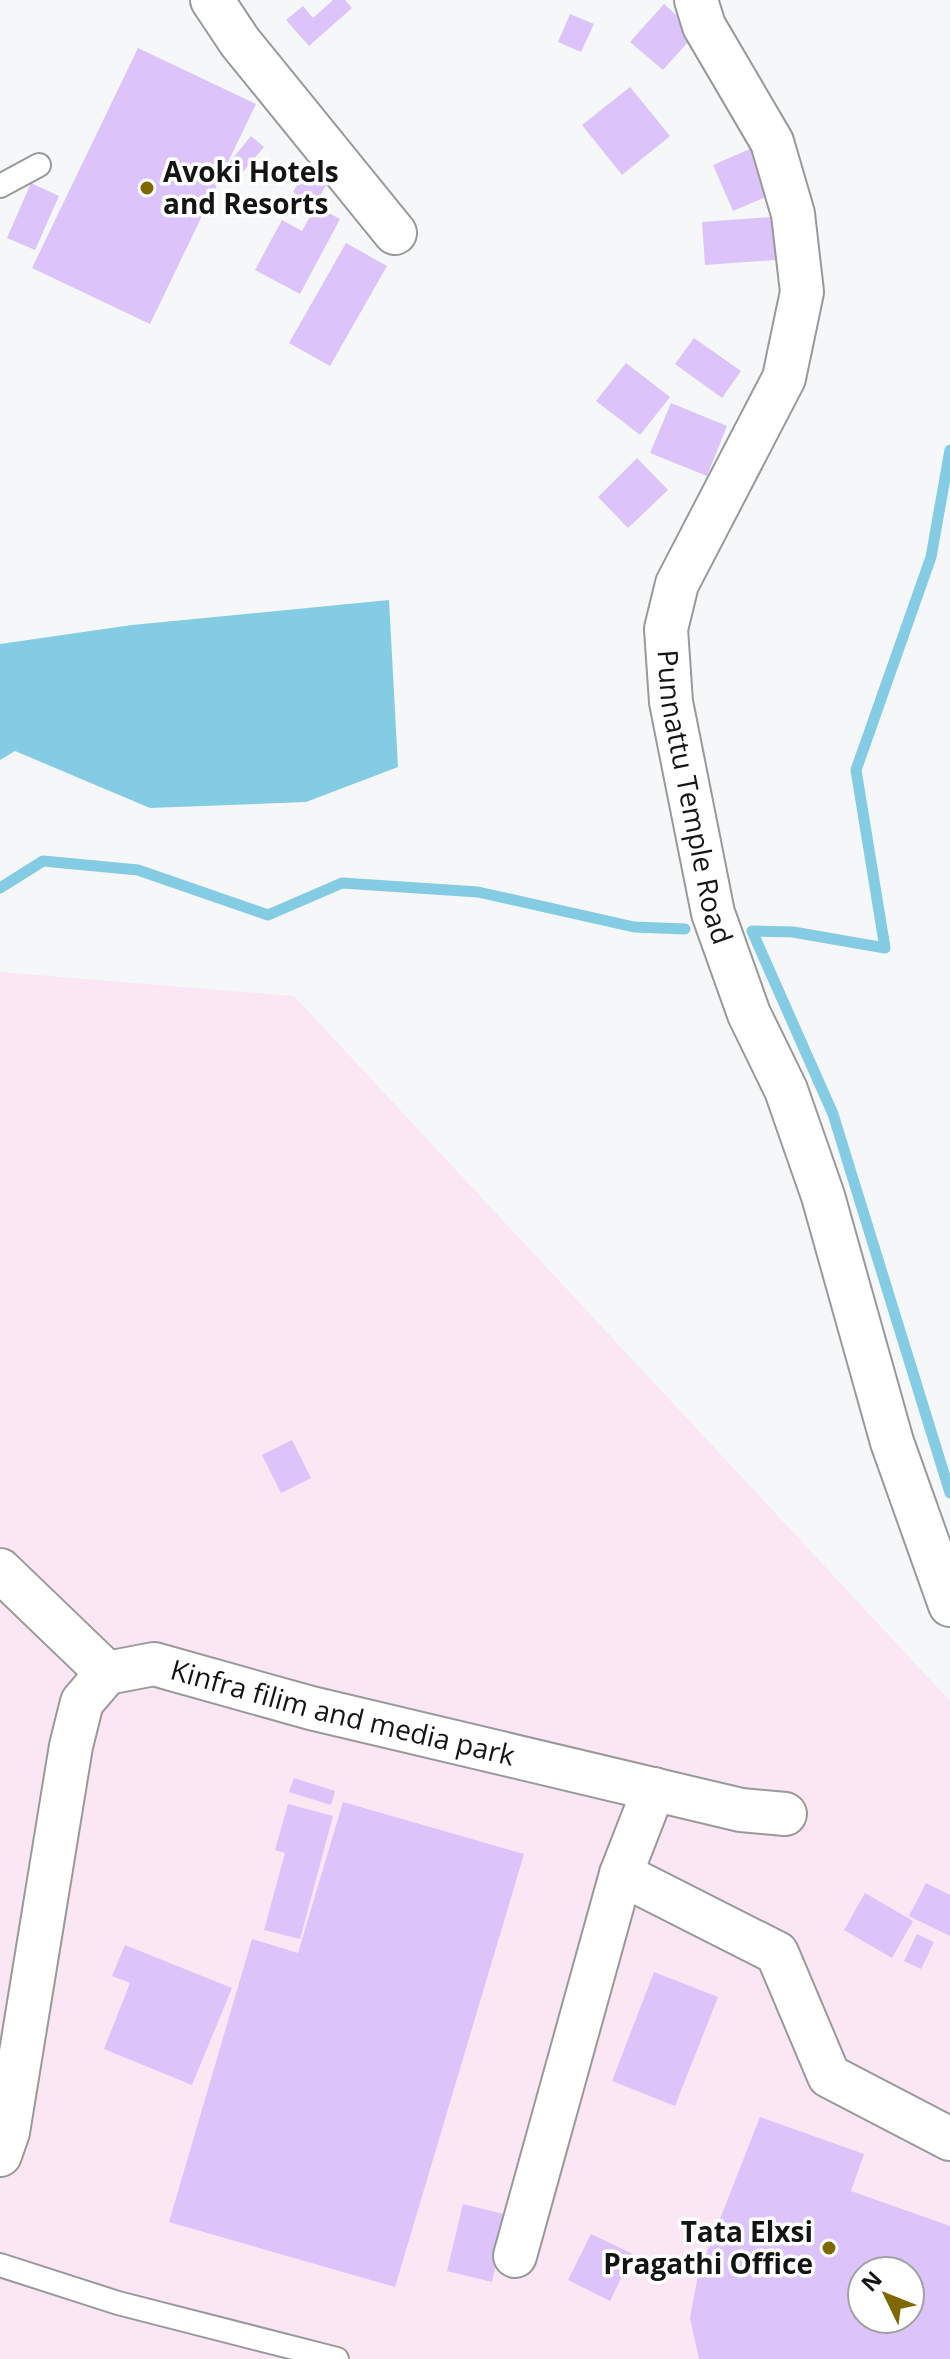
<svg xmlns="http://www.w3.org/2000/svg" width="950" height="2359" viewBox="0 0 950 2359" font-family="'Open Sans',sans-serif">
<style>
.commercial{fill:#fbe6f4;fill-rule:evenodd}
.water{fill:#83cce3}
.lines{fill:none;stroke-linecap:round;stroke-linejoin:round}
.stream{stroke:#83cce3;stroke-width:11}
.building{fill:#dcc4fb;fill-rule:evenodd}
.lane-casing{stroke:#98999a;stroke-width:26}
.street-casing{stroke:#98999a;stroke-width:46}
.lane{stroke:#fff;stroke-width:22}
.street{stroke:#fff;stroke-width:42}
.poi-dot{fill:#7f6800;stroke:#fff;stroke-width:3}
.labels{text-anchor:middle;stroke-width:7;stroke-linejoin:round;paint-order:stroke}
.poi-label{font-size:28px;font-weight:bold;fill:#131414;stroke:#fff;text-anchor:start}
.street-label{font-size:28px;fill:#131414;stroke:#fff}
</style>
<rect width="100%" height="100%" fill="#f6f7f8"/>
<path class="commercial" d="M0,972L294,996L950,1701V2359H0ZM862,2271H910V2319H862Z"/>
<path class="water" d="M389,600L398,767L306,802L150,808L15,751L0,760V644L132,625Z"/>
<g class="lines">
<g class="stream">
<path d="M950,450L931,557L856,770L885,948L793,932L752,931L833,1114L950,1493"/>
<path d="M0,888L43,861L138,870L268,915L342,883L478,892L634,927L685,929"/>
</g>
</g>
<g class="building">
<path d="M333,0H345L352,8L309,46L286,20L303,6L313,18Z"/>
<path d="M664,4L696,33L663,70L630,42Z"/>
<path d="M570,14L594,24L581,52L558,42Z"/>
<path d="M138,48L256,104L150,324L32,268Z"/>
<path d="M630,87L670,136L622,175L582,125Z"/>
<path d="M251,136L264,147L241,174L229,163Z"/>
<path d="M759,145L780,191L733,211L713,165Z"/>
<path d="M308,166L330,178L315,205L293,192Z"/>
<path d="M31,183L59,196L35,250L7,238Z"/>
<path d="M316,206L340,219L300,294L255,270L282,220L302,231Z"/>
<path d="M785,216L788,259L705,265L702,222Z"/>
<path d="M346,243L387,266L330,366L289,343Z"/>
<path d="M694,338L741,371L722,398L675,364Z"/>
<path d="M626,363L670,397L640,435L596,401Z"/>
<path d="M671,403L727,426L707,476L650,453Z"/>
<path d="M637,458L668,490L628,528L598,497Z"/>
<path d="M292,1440L311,1478L281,1493L262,1455Z"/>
<path d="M294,1778L335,1791L331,1805L289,1792Z"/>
<path d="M343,1802L524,1854L395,2287L169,2222L252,1939L298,1953Z"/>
<path d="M288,1804L333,1816L300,1939L264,1930L285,1853L275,1850Z"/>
<path d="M926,1883L950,1895V1936L909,1916Z"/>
<path d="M865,1893L913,1921L892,1958L844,1930Z"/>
<path d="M917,1934L934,1942L921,1969L904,1961Z"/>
<path d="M125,1945L232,1988L192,2085L104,2049L130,1983L112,1976Z"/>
<path d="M654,1972L718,1997L675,2106L612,2081Z"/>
<path d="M760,2117L864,2154L851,2191L950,2226V2359H699L690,2318L698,2275ZM862,2271H910V2319H862Z"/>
<path d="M463,2204L508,2215L492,2282L447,2271Z"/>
<path d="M591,2234L633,2254L610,2301L568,2280Z"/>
</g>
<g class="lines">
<g class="lane-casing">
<g id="lane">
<path d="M0,186L39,165"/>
<path d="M0,2265L118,2303L337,2359"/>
</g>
</g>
<g class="street-casing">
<g id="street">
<path d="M212,0L240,42L395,233"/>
<path id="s1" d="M696,0L704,26L772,142L793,214L802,292L784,378L677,584L666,629L671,702L713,913L749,1014L786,1090L823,1196L892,1442L950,1605"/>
<path d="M0,1570L107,1673"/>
<path d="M621,1874L777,1953L829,2076L950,2139"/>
<path id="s2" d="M0,2155L8,2132L71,1746L82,1702L107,1673L154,1664L311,1708L741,1810L785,1814"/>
<path d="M515,2256L621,1874L654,1789"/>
</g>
</g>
<use href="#lane" class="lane"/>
<use href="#street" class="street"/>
</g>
<g class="poi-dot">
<circle cx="147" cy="188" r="8"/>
<circle cx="829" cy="2248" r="8"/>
</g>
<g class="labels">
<g class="poi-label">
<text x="163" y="182">Avoki Hotels<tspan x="163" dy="32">and Resorts</tspan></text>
<text x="813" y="2242" text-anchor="end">Tata Elxsi<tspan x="813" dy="32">Pragathi Office</tspan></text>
</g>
<g class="street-label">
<text dy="10" stroke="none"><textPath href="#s1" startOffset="852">Punnattu Temple Road</textPath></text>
<text dy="10" stroke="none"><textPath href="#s2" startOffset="742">Kinfra filim and media park</textPath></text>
</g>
</g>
<g transform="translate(886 2295) rotate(313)"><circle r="38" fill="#ffffff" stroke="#a1a1a1" stroke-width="2"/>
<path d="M0-6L14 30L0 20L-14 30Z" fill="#7f6800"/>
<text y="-12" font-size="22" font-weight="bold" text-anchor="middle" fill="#131414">N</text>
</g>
</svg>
